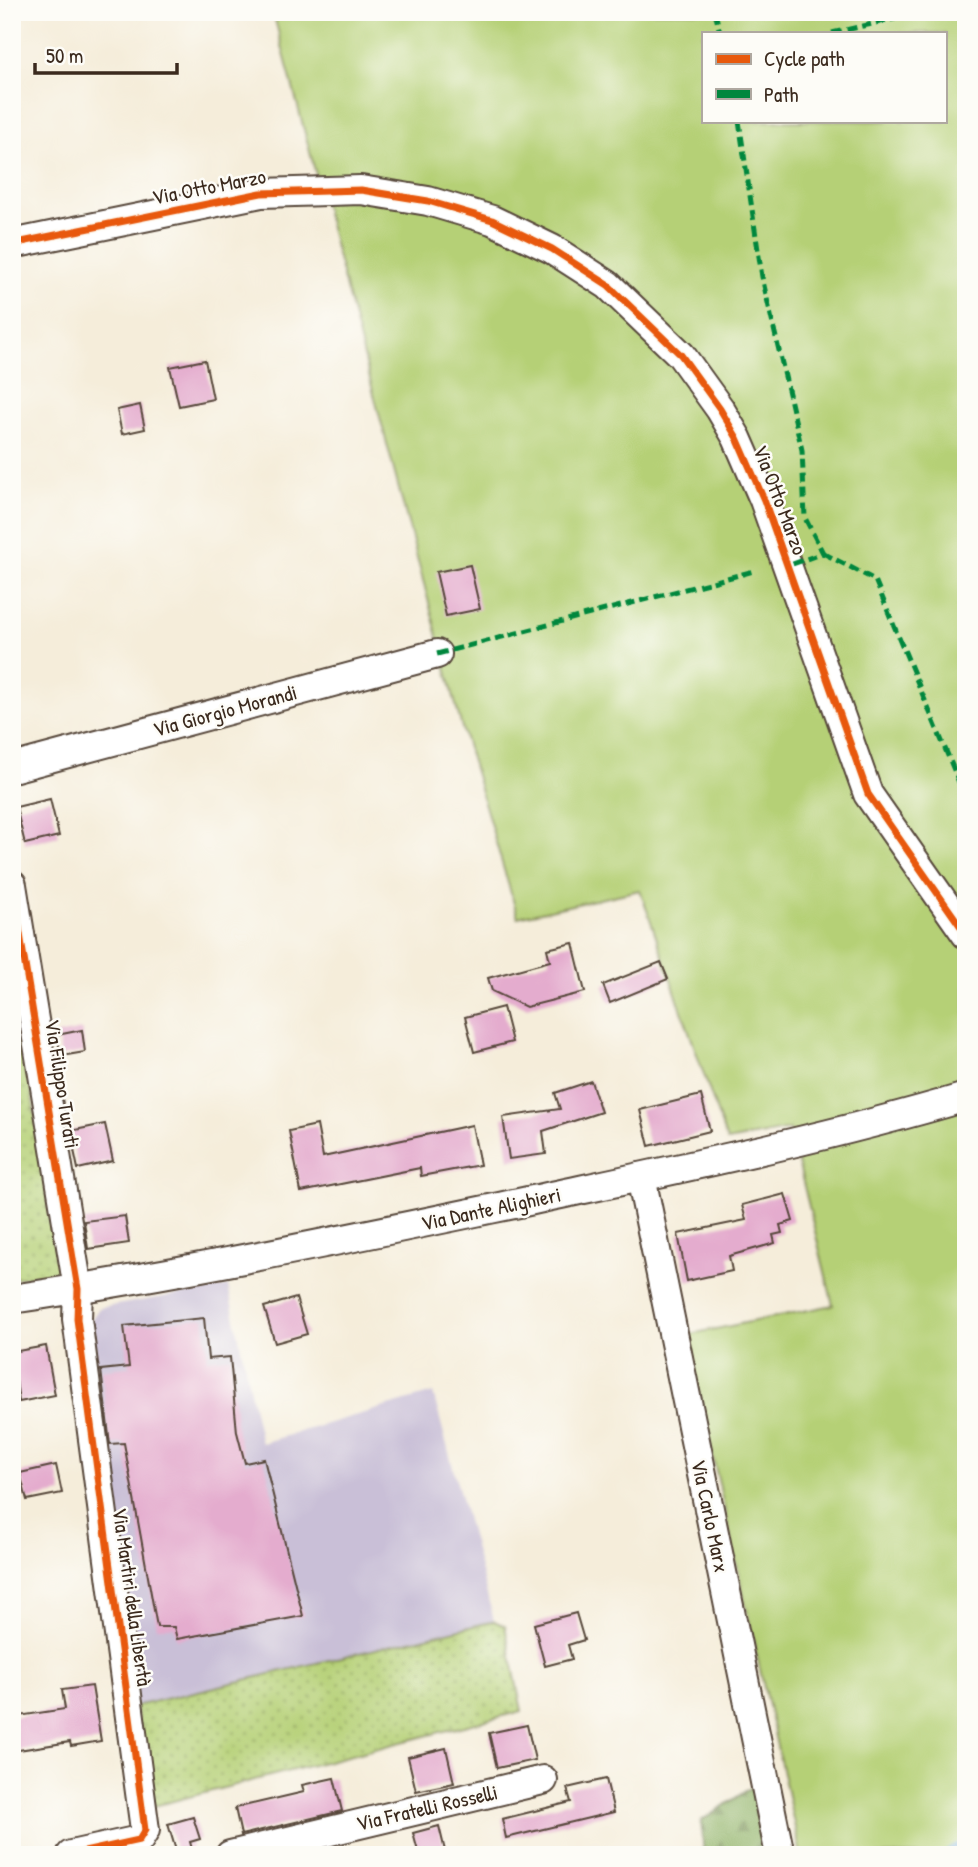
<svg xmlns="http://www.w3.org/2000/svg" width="978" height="1867" viewBox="0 0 978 1867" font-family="'Patrick Hand',sans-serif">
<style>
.industrial{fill:#c9bfd7}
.grass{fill:url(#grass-dots);stroke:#787d4a;stroke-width:2}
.forest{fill:url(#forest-firs);stroke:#666e42;stroke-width:2}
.green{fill:#b5d076;stroke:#787d4a;stroke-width:2;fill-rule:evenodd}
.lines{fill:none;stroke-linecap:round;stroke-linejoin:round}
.stream{stroke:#64a2d6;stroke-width:5}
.building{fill:#e4acce}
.minor-casing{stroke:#57473a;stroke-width:32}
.minor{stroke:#fff;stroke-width:28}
.quiet{stroke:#00873e;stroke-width:5;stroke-dasharray:10 5;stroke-linecap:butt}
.cycleway-casing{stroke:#fdfcf7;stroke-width:11}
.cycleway{stroke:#e8590c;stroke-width:7}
.labels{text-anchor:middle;stroke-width:5;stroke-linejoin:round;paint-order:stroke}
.street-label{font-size:21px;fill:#3b2a1e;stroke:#fdfcf7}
</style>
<defs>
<pattern id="grass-dots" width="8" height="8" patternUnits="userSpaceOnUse" patternTransform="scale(1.75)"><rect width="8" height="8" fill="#b5d076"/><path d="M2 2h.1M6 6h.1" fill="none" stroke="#94a960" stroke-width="1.8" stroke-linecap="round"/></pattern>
<pattern id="forest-firs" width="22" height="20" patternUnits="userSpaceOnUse" patternTransform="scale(1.75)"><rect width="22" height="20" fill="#90b267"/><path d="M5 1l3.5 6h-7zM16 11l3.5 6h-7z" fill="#779154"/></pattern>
</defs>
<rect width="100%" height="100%" fill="#fdfcf7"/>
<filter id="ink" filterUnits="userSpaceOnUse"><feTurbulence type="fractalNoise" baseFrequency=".0143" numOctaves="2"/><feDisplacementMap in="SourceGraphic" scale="14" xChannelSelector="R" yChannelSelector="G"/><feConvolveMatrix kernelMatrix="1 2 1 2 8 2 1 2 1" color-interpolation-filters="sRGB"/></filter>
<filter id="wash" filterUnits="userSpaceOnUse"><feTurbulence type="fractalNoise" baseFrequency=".00686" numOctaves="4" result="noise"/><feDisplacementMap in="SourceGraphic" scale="28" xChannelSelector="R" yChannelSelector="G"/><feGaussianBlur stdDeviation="1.57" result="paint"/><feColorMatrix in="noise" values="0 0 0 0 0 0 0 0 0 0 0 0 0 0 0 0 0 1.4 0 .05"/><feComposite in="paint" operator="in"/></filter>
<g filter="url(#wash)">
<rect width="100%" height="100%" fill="#f5edda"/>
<path class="industrial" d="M228,1286L261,1443L433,1393L494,1621L135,1706L89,1323L99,1308Z"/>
<g class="grass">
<path d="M14,974L58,1272L12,1279V975Z"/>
<path d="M494,1621L505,1626L522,1711L154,1806L135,1706Z"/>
</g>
<path class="forest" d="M755,1785L767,1855H704L701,1821Z"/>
<path class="green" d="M273,12H966V1855H801L686,1335L833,1305L790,1129L727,1141L640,890L518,917L462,728ZM703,33H945V121H703Z"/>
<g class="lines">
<path class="stream" d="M944,1855L966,1839"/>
</g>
<g id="blocks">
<g class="building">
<path d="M205,360L213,399L179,406L170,367Z"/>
<path d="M140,405L145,429L122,434L117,410Z"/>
<path d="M470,565L480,609L446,616L436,572Z"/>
<path d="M50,799L59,836L25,844L16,807Z"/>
<path d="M573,943L585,992L526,1007L492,991L488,978L550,961L547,949Z"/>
<path d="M661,962L668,979L610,1003L603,985Z"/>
<path d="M503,1007L512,1042L474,1052L465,1017Z"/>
<path d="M82,1030L85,1052L61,1056L57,1035Z"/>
<path d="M591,1081L601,1112L543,1131L546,1154L509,1159L503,1117L560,1109L555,1093Z"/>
<path d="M701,1095L710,1131L649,1146L640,1110Z"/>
<path d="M105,1124L113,1161L78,1169L70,1131Z"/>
<path d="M317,1125L323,1157L472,1125L480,1165L421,1176L420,1168L301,1192L289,1131Z"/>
<path d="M785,1194L793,1221L780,1225L782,1233L773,1235L775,1243L729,1256L732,1271L687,1281L678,1234L746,1220L742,1205Z"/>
<path d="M125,1216L129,1243L88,1249L84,1221Z"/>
<path d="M296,1298L307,1334L275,1343L264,1307Z"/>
<path d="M204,1318L208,1359L230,1357L237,1432L245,1463L264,1459L303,1616L177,1639L174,1627H157L124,1443L110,1444L101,1370L129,1367L124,1326Z"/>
<path d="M46,1346L55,1395L19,1402L12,1352Z"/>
<path d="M56,1465L62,1493L27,1500L20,1473Z"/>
<path d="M576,1613L584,1640L568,1645L572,1659L545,1666L534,1624Z"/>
<path d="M92,1686L101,1741L71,1746L70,1742L12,1751V1717L65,1709L62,1690Z"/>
<path d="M527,1725L535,1760L497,1768L489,1733Z"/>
<path d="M446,1748L454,1783L416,1791L408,1757Z"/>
<path d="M334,1778L342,1811L241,1835L235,1808L304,1792L302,1785Z"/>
<path d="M606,1779L614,1812L506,1838L502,1819L571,1802L567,1788Z"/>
<path d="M193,1817L200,1839L190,1842L192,1849L177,1854L168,1824Z"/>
<path d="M439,1826L446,1855H419L413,1833Z"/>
</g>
</g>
</g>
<g filter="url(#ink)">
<use href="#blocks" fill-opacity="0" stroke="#57473a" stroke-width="2"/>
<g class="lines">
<g class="minor-casing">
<g id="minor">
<path d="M12,244L261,193L361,190L428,201L492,220L552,249L608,285L681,355L720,409L737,438L764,500L868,794L966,934"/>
<path d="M12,768L437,654"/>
<path d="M12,885L78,1289L77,1319L145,1830L139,1840L71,1855"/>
<path d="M641,1177L780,1855"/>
<path d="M12,1299C187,1273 360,1236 533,1200C677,1169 824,1139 966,1097"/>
<path d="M230,1855L543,1780"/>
</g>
</g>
<use href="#minor" class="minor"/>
<g class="quiet">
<path d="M715,12L720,33"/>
<path d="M832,33L925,12"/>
<path d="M739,121L762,277L802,450L805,518L823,553L787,566"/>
<path d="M823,553L875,580L966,799"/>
<path d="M437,654L754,571"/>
</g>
<g class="cycleway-casing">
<g id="cycleway">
<path d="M12,244L261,193L361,190L428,201L492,220L552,249L608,285L681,355L720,409L737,438L764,500L868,794L966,934"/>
<path d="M12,885L78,1289L77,1319L145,1830L139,1840L71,1855"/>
</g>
</g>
<use href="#cycleway" class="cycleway"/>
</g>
</g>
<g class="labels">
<g class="street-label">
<text transform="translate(209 187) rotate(-11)" y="7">Via Otto Marzo</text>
<text transform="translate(780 500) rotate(69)" y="7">Via Otto Marzo</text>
<text transform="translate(225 711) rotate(-15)" y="7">Via Giorgio Morandi</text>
<text transform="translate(62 1084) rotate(81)" y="7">Via Filippo Turati</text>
<text transform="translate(491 1209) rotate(-12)" y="7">Via Dante Alighieri</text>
<text transform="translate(710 1516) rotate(78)" y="7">Via Carlo Marx</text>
<text transform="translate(132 1597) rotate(82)" y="7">Via Martiri della Libertà</text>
<text transform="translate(427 1808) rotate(-13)" y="7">Via Fratelli Rosselli</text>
</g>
</g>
<rect width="978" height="1867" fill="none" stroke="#fdfcf7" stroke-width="42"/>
<rect x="702" y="32" width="245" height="91" fill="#fdfcf7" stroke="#afa8a0" stroke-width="2"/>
<rect x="716" y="54" width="35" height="10" fill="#e8590c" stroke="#afa8a0" stroke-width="2"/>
<text x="764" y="66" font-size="21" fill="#3b2a1e">Cycle path</text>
<rect x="716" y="89" width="35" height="10" fill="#00873e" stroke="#afa8a0" stroke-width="2"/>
<text x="764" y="102" font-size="21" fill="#3b2a1e">Path</text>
<path d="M35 63v10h142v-10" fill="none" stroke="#3b2a1e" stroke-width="3.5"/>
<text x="46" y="63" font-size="21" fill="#3b2a1e" stroke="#fdfcf7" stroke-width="5" paint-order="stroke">50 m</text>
</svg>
